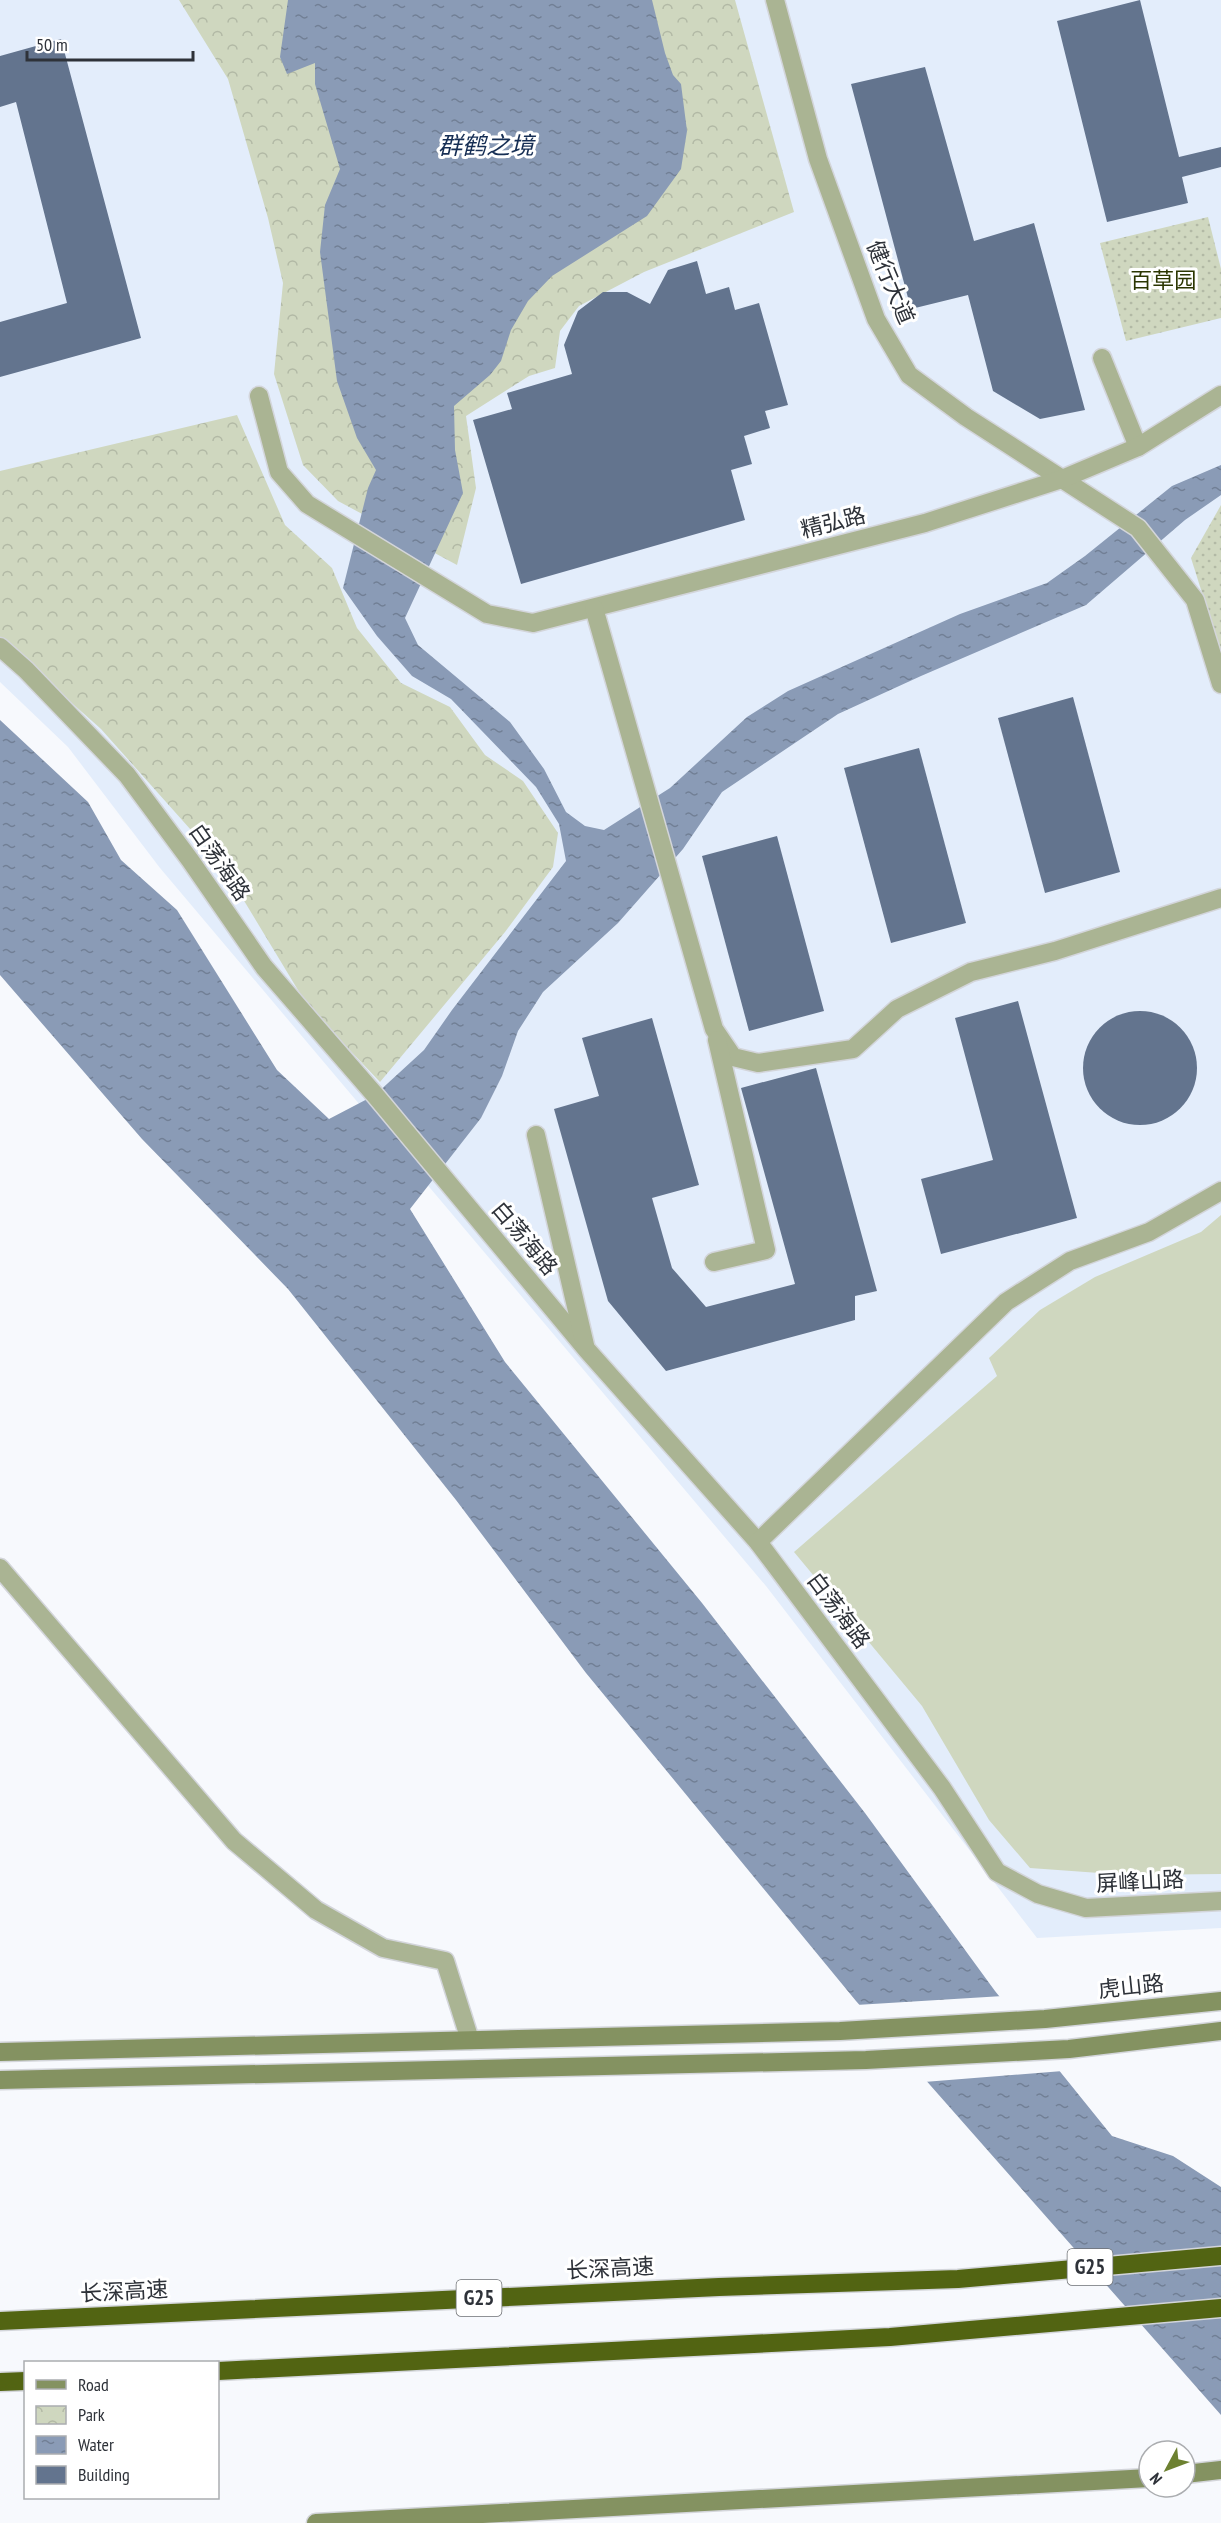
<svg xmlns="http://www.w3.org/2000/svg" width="1221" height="2523" viewBox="0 0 1221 2523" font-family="'PT Sans Narrow','Noto Sans SC',sans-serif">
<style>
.built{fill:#e3edfb}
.grass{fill:url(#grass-dots)}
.park{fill:url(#park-crowns)}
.pitch{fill:#cfd7bf}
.water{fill:url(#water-ripples)}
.pier{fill:#f7f9fd}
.building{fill:#63748e}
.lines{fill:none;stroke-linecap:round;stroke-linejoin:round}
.street-casing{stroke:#d3d5da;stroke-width:21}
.secondary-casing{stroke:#d3d5da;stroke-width:21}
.highway-casing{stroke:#d3d5da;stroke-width:21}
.street{stroke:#aab493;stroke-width:18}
.secondary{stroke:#849261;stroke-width:18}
.highway{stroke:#526412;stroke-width:18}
.labels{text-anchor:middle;stroke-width:6;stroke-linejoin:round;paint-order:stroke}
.shield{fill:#fff;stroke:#6d7074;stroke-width:1.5}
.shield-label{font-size:21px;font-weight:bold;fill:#2e3239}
.park-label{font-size:22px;fill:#2b3601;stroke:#fff}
.street-label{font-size:22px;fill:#2e3239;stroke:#fff}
.water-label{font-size:24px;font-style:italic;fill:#162e54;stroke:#fff}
</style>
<defs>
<pattern id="grass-dots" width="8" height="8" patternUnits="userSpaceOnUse" patternTransform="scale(1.5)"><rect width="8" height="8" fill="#cfd7bf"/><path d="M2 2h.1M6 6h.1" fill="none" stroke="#b2b9a5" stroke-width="1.8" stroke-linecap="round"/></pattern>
<pattern id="park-crowns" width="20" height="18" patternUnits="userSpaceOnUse" patternTransform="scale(1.5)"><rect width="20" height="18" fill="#cfd7bf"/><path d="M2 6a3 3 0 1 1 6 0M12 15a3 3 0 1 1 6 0" fill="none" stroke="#b2b9a5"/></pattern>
<pattern id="water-ripples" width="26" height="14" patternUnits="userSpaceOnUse" patternTransform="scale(1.5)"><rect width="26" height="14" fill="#8a9bb6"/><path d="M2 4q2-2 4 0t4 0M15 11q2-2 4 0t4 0" fill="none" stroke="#717f95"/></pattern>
</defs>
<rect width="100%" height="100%" fill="#f7f9fd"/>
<path class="built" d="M0,0H1221V1928L1037,1938L766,1586L160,868L68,747L0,682Z"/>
<g class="grass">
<path d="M1208,217L1221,269V318L1126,341L1100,243Z"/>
<path d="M1221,505V653L1191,558Z"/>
</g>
<g class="park">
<path d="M179,0H735L794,212L644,272L579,306L560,331L555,368L529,376L466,416L476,488L457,565L338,501L303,465L274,374L283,283L268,218L228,79Z"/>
<path d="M237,415L285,525L332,568L357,628L401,683L450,707L485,755L523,781L558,833L553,867L505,932L380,1082L307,1005L223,866L101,729L0,639V471Z"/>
</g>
<path class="pitch" d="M1221,1215V1874L1127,1875L1030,1868L989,1820L922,1706L794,1552L997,1376L989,1358L1040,1310L1095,1277L1201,1232Z"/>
<path class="water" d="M288,0H652L665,53L673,75L681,84L687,131L681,169L647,216L552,276L528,301L511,330L501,361L490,375L454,406L455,450L463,493L405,618L418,645L510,722L544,769L566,812L585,826L604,830L670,788L747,717L788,691L960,614L1047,583L1085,556L1172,486L1221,465V495L1185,520L1086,605L921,676L838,714L722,792L683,849L618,923L543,992L518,1031L502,1076L481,1118L410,1209L505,1362L702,1603L865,1813L995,1991L1112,2136L1173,2156L1221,2187V2415L856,2001L586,1673L456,1500L288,1289L142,1139L0,975V720L88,802L121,860L177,910L277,1070L329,1119L375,1095L424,1050L452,1010L566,861L559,824L536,787L451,699L412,676L377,636L343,588L368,488L376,470L357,438L337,381L320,252L325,205L340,169L315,84V63L287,74L280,57Z"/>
<path class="pier" d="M1003,1996L1063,2071L924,2082L856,2005Z"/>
<g class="building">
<path d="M1140,0L1179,157L1221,147V167L1182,177L1188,203L1107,222L1057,21Z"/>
<path d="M61,39L141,338L0,377V322L67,303L16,102L0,107V56Z"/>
<path d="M925,67L974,241L1034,223L1085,410L1040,419L993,391L968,295L911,309L851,84Z"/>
<path d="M697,261L706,294L729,287L735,310L759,303L788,405L765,411L770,428L744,436L752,464L731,470L745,520L521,584L473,420L512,409L507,393L572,374L564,345L578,311L603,292H627L650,304L668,270Z"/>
<path d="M1073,697L1120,872L1045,893L998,718Z"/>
<path d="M919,748L966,923L891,943L844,768Z"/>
<path d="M777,836L824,1011L749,1031L702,856Z"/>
<path d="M1018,1001L1077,1218L941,1254L921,1179L993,1160L955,1018Z"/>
<circle cx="1140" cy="1068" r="57"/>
<path d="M652,1018L699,1185L652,1198L672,1268L706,1307L795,1284L741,1088L816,1068L877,1291L855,1296V1320L666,1371L608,1301L554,1109L599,1096L582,1038Z"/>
</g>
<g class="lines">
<g class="street-casing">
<g id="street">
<path d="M775,0L818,159L876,319L909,375L966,417L1138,528L1195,600L1221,684"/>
<path d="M1102,358L1138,447"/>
<path d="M259,396L279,472L307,504L487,614L533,623L925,523L1062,479L1138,447L1221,395"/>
<path d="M594,608L714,1029L733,1057L758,1063L853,1049L897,1009L971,972L1055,951L1221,898"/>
<path d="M0,647L26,670L127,775L190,860L264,967L375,1095L587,1350L758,1542L942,1788L997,1872L1038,1894L1086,1908L1221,1901"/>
<path d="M536,1135L585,1345"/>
<path d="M714,1262L766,1250L717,1040"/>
<path d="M758,1542L1006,1302L1070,1261L1149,1232L1221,1191"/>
<path d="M0,1568L234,1841L316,1910L383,1948L445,1961L470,2040"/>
</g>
</g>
<g class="secondary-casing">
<g id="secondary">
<path d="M0,2052L840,2031L1045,2019L1221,2001"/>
<path d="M0,2080L866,2060L1069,2049L1221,2031"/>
<path d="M1185,2474L1221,2470"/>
<path d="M316,2523L1149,2478"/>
</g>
</g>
<g class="highway-casing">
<g id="highway">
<path d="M0,2321L719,2287L958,2279L1221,2256"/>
<path d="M218,2371L890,2337L1221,2308"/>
<path d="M0,2382L26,2381"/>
</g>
</g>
<use href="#street" class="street"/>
<use href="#secondary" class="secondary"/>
<use href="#highway" class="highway"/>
</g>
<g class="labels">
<g class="shield">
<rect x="1067.5" y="2249" width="45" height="36" rx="4.5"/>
<rect x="456.5" y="2280" width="45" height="36" rx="4.5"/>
</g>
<g class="shield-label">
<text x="1090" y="2274">G25</text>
<text x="479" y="2305">G25</text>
</g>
<g class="park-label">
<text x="1163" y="288">百草园</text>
</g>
<g class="street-label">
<text transform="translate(891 282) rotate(67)" y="8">健行大道</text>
<text transform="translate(833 522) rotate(-14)" y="8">精弘路</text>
<text transform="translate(220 862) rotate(55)" y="8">白荡海路</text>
<text transform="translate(525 1238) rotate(50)" y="8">白荡海路</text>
<text transform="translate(839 1610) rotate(53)" y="8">白荡海路</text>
<text transform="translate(1140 1881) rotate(-3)" y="8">屏峰山路</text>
<text transform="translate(1131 1986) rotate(-6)" y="8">虎山路</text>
<text transform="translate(610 2268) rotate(-3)" y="8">长深高速</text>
<text transform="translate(124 2291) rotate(-3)" y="8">长深高速</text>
</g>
<g class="water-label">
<text x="486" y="154">群鹤之境</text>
</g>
</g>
<rect x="24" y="2361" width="195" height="138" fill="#ffffff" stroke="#abadb0" stroke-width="1.5"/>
<rect x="36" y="2380" width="30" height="9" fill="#849261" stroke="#abadb0" stroke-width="1.5"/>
<text x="78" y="2391" font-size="18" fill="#2e3239">Road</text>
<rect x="36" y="2406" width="30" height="18" fill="url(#park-crowns)" stroke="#abadb0" stroke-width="1.5"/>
<text x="78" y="2421" font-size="18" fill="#2e3239">Park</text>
<rect x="36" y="2436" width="30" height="18" fill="url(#water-ripples)" stroke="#abadb0" stroke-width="1.5"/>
<text x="78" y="2451" font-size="18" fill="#2e3239">Water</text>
<rect x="36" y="2466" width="30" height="18" fill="#63748e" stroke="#abadb0" stroke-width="1.5"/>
<text x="78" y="2481" font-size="18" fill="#2e3239">Building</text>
<g transform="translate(1167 2469) rotate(229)"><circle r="28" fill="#ffffff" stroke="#abadb0" stroke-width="1.5"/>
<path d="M0-4.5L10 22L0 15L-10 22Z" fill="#6d8131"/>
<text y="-9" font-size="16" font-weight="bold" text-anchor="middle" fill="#2e3239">N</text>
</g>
<path d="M27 51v9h166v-9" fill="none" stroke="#2e3239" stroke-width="3"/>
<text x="36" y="51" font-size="18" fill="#2e3239" stroke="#ffffff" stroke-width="4.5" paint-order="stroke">50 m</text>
</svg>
